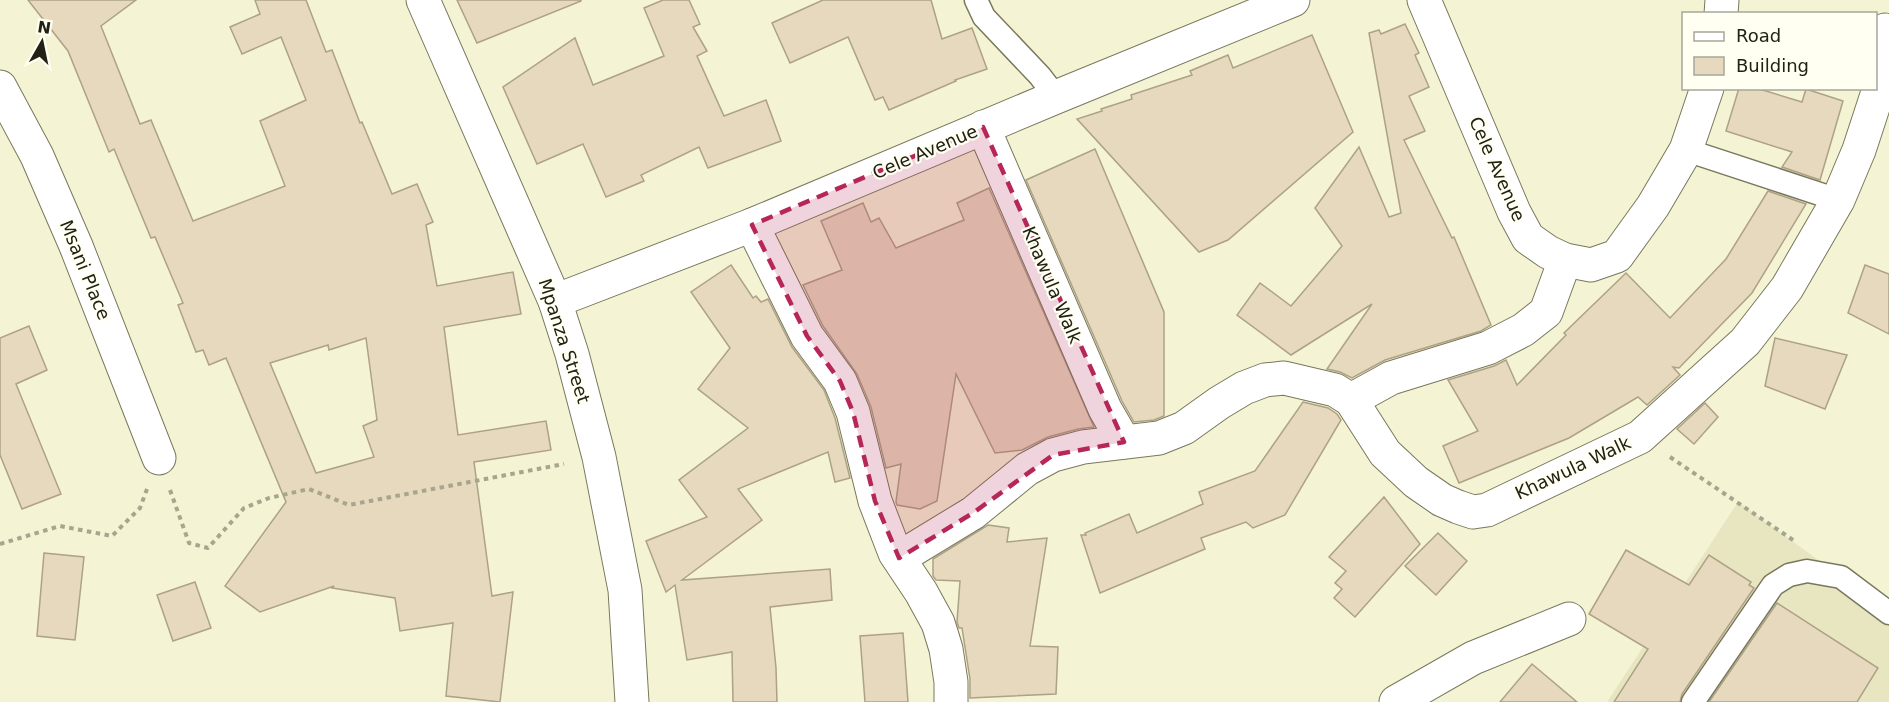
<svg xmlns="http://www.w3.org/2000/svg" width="1889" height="702" viewBox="0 0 1889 702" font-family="'DejaVu Sans',sans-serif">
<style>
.built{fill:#e8e6c1}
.building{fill:#e7d9bd;stroke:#ada186;stroke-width:1.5;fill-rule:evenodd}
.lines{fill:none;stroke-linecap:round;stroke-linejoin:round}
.service-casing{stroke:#79785c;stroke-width:25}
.minor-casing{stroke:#79785c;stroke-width:35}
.path{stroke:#a6a58e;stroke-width:4;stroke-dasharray:4.5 4.5;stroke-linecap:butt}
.service{stroke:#fff;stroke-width:22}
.minor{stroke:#fff;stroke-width:33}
.marked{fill:#b62656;fill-opacity:0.2;stroke:#b62656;stroke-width:4.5;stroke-dasharray:12 8;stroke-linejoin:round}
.labels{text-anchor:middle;stroke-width:4.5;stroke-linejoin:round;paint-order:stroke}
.street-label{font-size:18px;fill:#222116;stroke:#fffff2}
</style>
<rect width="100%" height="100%" fill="#f4f3d4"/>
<path class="built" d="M1738,502L1889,611V702H1607Z"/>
<g class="building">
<path d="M28,0H136L101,26L140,124L151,120L193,221L285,186L260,121L306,100L281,37L242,54L230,27L260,14L255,0H306L326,52L332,50L360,123L362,122L392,194L417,184L433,222L426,225L437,286L513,272L521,314L444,327L458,435L546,421L551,450L474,462L492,596L513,592L500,702L446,696L453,623L400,631L395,598L332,588L334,586L260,612L225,586L286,502L226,358L209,365L203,350L196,352L178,305L183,303L155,237L151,238L114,149L109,152L68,51ZM366,338L377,420L363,426L374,457L316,473L270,363L328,345L329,350Z"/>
<path d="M457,0H581V1L477,43Z"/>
<path d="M663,0H689L700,24L693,27L707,51L697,56L724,116L766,100L781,141L708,168L699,147L641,175L644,181L606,197L583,144L537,164L503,87L575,38L593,85L664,56L644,8Z"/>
<path d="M823,0H931L942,39L972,28L987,69L955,80L956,81L889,110L883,97L875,100L848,37L790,63L772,23Z"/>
<path d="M1405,24L1419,53L1415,55L1429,87L1409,96L1425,131L1404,140L1452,238L1454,237L1491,325L1481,331L1385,360L1352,378L1340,372L1327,369L1372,304L1291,355L1237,315L1260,283L1291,306L1342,246L1315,208L1359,147L1389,217L1401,213L1369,33L1379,30L1381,34Z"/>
<path d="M1312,35L1353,132L1228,240L1199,252L1077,119L1102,111L1101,109L1132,99L1131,95L1192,75L1190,71L1228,55L1233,68Z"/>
<path d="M1739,88H1756L1802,102L1806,89L1843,101L1820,180L1782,167L1792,152L1726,131Z"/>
<path d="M1095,149L1164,312V416L1154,420L1134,422L1122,401L1026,180Z"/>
<path d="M989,188L1094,427L1078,429L1048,437L1022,450L995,453L956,374L937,501L920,509L897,505L896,502L901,464L886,468L871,407L857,374L823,326L803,285L842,270L821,221L863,203L871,222L879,218L896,248L964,220L957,203Z"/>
<path d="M1768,191L1806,204L1752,293L1679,368L1673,367L1680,375L1647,405L1638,397L1569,438L1459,483L1443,446L1478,431L1448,380L1494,366L1506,360L1517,385L1566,335L1564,333L1626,273L1670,318L1726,259Z"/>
<path d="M731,265L753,298L756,296L761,302L768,299L792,347L824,390L835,418L850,478L835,482L828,452L738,489L762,520L682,580L830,569L832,600L770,607L776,668L777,702H733L732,652L687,660L675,585L666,592L646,541L707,517L679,480L748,428L698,389L730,348L691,292Z"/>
<path d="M1865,265L1889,274V334L1848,313Z"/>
<path d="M29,326L47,370L16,384L61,494L22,509L0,455V338Z"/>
<path d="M1775,338L1847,355L1825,409L1765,386Z"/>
<path d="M1303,402L1328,408L1337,414L1341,420L1285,515L1253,528L1246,522L1201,538L1205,549L1100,593L1081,535H1086L1085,533L1129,514L1137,533L1203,504L1199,492L1255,471Z"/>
<path d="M1705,403L1718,417L1694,444L1677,429Z"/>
<path d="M1384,497L1420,544L1355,617L1334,598L1342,589L1335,583L1346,571L1329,557Z"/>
<path d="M988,525L1009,528L1007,542L1047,538L1030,646L1058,647L1056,694L970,698V679L962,628H959L957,622L960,581L936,580L933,576V559Z"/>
<path d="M1438,533L1467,561L1436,595L1405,566Z"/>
<path d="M1626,550L1689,585L1709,555L1751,582L1749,585L1754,588L1682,694L1680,702H1614L1648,649L1589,614Z"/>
<path d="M44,553L84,557L75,640L37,636Z"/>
<path d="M195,582L211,628L173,641L157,595Z"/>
<path d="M1777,603L1878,668L1857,702H1709Z"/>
<path d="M903,633L908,702H865L860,636Z"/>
<path d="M1532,664L1577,702H1500Z"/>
</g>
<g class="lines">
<g class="service-casing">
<g id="service">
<path d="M976,0L984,17L1040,76L1056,97"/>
<path d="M1686,150L1838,200"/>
<path d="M1693,702L1773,585L1789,575L1807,571L1841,577L1889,613"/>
</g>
</g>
<g class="minor-casing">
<g id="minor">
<path d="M423,0L555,301L572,354L599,457L625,590L632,702"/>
<path d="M1424,0L1514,212L1528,238L1548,252L1565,260L1591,265L1617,256L1653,206L1686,150L1707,88"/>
<path d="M1721,14L1722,0"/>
<path d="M0,87L37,156L76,246L159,458"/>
<path d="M983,127L1105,409L1124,442"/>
<path d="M752,225L807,336L840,381L853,412L875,501L895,553L921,592L938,623L946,649L951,682V702"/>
<path d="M555,301L752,225L1056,97L1293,0"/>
<path d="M1351,400L1391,378L1488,348L1523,330L1546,312L1565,260"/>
<path d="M899,558L973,513L1027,469L1053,455L1083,447L1159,438L1184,428L1219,403L1244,388L1265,380L1284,378L1335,390L1351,400L1385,453L1416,482L1442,500L1458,507L1473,512L1487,510L1640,437L1745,342L1787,288L1838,200L1859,150L1877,95L1885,30"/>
<path d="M1396,702L1473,658L1569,619"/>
</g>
</g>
<g class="path">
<path d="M1670,457L1796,542"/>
<path d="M170,490L189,543L208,548L244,508L269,498L309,489L349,505L564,464"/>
<path d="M0,544L60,526L112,536L140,508L147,489"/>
</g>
<use href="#service" class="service"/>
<use href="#minor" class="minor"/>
</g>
<path class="marked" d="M983,127L1124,442L1053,455L973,513L899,558L875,501L853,412L840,381L807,336L752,225Z"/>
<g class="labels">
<g class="street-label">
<text transform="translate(925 152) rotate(-23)" y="6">Cele Avenue</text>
<text transform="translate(1497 169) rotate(66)" y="6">Cele Avenue</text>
<text transform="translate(85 270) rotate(68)" y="6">Msani Place</text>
<text transform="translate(1052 285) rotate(67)" y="6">Khawula Walk</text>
<text transform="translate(564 341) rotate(72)" y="6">Mpanza Street</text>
<text transform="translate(1573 468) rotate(-25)" y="6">Khawula Walk</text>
</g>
</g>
<rect x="1682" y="12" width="195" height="78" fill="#fffff2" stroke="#a7a69a" stroke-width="1.5"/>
<rect x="1694" y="32" width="30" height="9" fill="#ffffff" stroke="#a7a69a" stroke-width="1.5"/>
<text x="1736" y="42" font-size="18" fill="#222116">Road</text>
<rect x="1694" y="57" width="30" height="18" fill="#e7d9bd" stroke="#a7a69a" stroke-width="1.5"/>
<text x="1736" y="72" font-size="18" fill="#222116">Building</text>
<g transform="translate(42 42) rotate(9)" stroke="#fffff2" stroke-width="4.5" paint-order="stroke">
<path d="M0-4.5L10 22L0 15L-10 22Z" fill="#222116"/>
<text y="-9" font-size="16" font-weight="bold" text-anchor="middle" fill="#222116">N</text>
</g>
</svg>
